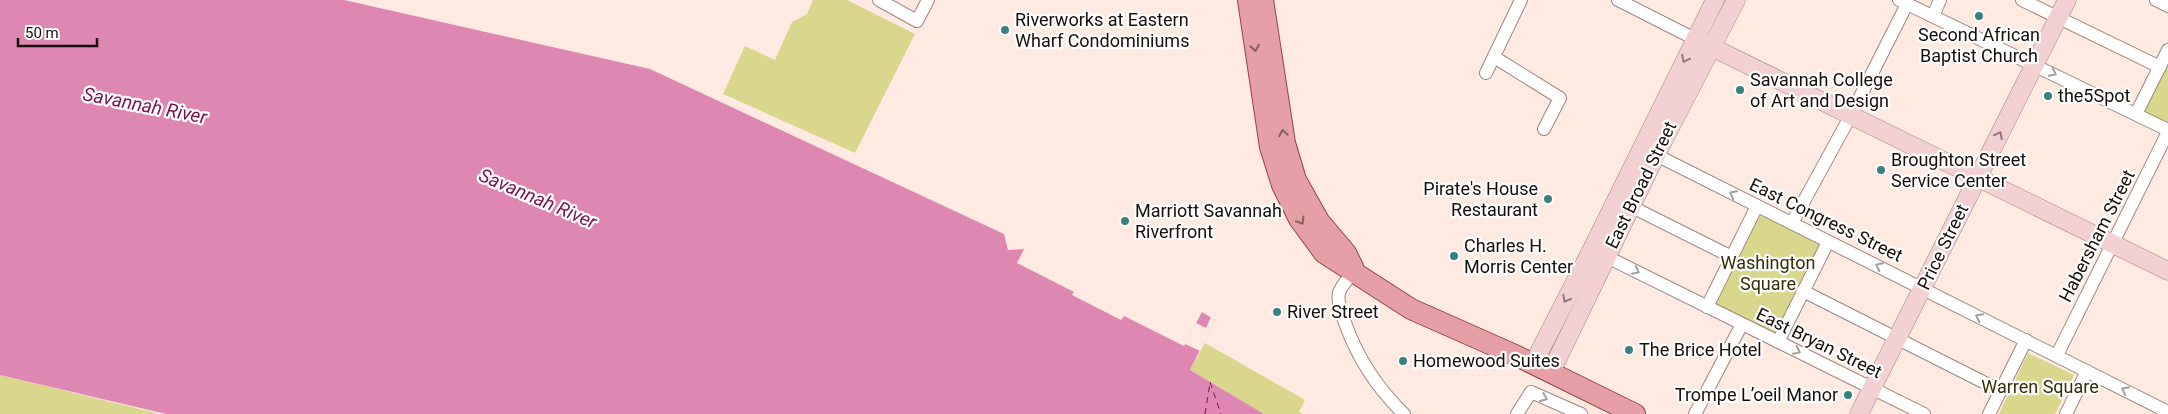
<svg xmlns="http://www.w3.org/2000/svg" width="2168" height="414" viewBox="0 0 2168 414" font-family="Roboto,sans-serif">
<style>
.green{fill:#d9d68e}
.water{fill:#de87b3}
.pier{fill:#feeae0}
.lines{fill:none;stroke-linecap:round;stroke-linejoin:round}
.ferry{stroke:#7a1252;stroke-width:1;stroke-dasharray:6 5;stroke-linecap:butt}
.street-casing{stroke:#9e877c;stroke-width:14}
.secondary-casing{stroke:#9e877c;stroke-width:19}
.primary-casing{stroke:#934448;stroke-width:22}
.street{stroke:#fff;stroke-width:12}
.secondary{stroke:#f3d0d2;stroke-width:18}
.primary{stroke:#e6a0a5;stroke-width:20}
.oneway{stroke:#885e5f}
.oneway2{stroke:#907978}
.oneway3{stroke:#a29f9d}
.poi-dot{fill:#388180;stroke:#fff;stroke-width:2}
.labels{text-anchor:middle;stroke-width:4.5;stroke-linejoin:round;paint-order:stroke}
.poi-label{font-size:18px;fill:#160e0a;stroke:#fff;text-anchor:start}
.street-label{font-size:18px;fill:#160e0a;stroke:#fff}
.park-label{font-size:18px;fill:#323004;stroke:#fff}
.water-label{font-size:19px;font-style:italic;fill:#7a1252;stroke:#fff}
</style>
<rect width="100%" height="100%" fill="#feeae0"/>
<g class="green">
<path d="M813,0H847L915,34L855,153L723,94L745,46L775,60L792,22L807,14Z"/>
<path d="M2168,62V125L2143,113Z"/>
<path d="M1759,212L1822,243L1777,334L1714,303Z"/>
<path d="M1205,343L1305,400L1299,412L1303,414H1264L1190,370Z"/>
<path d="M2028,353L2074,375L2055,414H1999Z"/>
<path d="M0,375L160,414H0Z"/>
</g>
<path class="water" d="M0,0H344L650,69L1004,234L1008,250L1024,249L1017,263L1074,292L1072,295L1121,320L1124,316L1184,346L1202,312L1215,320L1190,370L1264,414H166L0,375Z"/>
<path class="pier" d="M1211,317L1215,320L1200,351L1185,344L1196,323L1206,328Z"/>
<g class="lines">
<g class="ferry">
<path d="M1210,382L1221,414"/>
<path d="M1205,414L1210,383"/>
</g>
<g class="street-casing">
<g id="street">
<path d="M879,0L917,21L928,0"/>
<path d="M1618,0L1695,39"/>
<path d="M1899,0L2168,130"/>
<path d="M2022,0L2160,67"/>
<path d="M2156,0L2168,6"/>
<path d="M1933,16L1940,0"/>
<path d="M1494,57L1560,98L1544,129"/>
<path d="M1486,73L1521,0"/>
<path d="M2136,114L2168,50"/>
<path d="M1656,155L2168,412"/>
<path d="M1624,203L1732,257"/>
<path d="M1792,223L1851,115L1907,4"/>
<path d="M1601,254L1924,414"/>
<path d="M1355,271C1349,278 1341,285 1339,293C1337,301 1341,312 1344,320C1356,355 1377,388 1404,414"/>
<path d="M1803,291L2001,391"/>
<path d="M1707,307L1757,206"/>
<path d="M1778,342L1828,242"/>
<path d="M2057,355L2168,132"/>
<path d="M1517,414L1531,392L1581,414"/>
<path d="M1695,414L1742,324"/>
<path d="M1989,414L2026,340"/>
<path d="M2066,414L2087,371"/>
</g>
</g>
<g class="secondary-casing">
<g id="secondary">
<path d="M1695,39L2168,271"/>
<path d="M1533,364L1592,249L1715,0"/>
<path d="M1551,372L1656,155L1736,0"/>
<path d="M1859,414L2067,0"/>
</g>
</g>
<g class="primary-casing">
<g id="primary">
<path d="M1248,0L1270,147L1282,185L1299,219L1324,253L1411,309L1517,356L1635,414"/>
<path d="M1263,0L1285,143L1296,180L1319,221L1346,253L1353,267"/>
</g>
</g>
<use href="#street" class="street"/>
<use href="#secondary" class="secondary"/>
<use href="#primary" class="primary"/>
</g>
<defs><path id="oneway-chevron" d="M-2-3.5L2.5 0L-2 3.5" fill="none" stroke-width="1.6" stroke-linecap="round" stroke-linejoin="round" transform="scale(1.25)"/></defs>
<g class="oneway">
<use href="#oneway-chevron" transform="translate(1255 48) rotate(81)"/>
<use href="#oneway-chevron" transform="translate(1283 133) rotate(-99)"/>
<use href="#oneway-chevron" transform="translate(1301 221) rotate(58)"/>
</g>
<g class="oneway2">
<use href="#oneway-chevron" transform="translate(1685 59) rotate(116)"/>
<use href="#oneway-chevron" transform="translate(1999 135) rotate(-63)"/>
<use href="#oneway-chevron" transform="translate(1566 299) rotate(118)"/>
</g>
<g class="oneway3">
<use href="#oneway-chevron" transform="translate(2053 73) rotate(26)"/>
<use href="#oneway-chevron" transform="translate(1733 194) rotate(-153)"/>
<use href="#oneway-chevron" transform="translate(1879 266) rotate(-154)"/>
<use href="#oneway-chevron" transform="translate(1636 271) rotate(26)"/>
<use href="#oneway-chevron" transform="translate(1979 317) rotate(-153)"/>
<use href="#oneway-chevron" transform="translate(1797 351) rotate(26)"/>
<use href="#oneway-chevron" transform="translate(2125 390) rotate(-153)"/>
<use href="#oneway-chevron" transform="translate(1544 398) rotate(23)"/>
</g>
<g class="poi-dot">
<circle cx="1979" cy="16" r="5"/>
<circle cx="1005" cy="30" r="5"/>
<circle cx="1740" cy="90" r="5"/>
<circle cx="2048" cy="96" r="5"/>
<circle cx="1881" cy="170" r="5"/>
<circle cx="1548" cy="199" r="5"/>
<circle cx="1125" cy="221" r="5"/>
<circle cx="1454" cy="256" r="5"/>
<circle cx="1277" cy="312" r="5"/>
<circle cx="1629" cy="350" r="5"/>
<circle cx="1403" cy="361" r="5"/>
<circle cx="1848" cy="395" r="5"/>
</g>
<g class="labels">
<g class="poi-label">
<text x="1015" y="26">Riverworks at Eastern<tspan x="1015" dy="21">Wharf Condominiums</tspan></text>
<text x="1979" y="41" text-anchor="middle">Second African<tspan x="1979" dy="21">Baptist Church</tspan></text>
<text x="1750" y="86">Savannah College<tspan x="1750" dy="21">of Art and Design</tspan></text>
<text x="2058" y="102">the5Spot</text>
<text x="1891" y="166">Broughton Street<tspan x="1891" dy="21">Service Center</tspan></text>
<text x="1538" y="195" text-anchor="end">Pirate's House<tspan x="1538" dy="21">Restaurant</tspan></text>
<text x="1135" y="217">Marriott Savannah<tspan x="1135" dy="21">Riverfront</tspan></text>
<text x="1464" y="252">Charles H.<tspan x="1464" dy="21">Morris Center</tspan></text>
<text x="1287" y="318">River Street</text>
<text x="1639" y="356">The Brice Hotel</text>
<text x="1413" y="367">Homewood Suites</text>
<text x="1838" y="401" text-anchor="end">Trompe L’oeil Manor</text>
</g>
<g class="street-label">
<text transform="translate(1641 185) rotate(-64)" y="6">East Broad Street</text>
<text transform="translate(1826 220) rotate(26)" y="6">East Congress Street</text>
<text transform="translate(2097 236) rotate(-63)" y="6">Habersham Street</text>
<text transform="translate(1943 247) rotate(-64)" y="6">Price Street</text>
<text transform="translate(1819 343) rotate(26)" y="6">East Bryan Street</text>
</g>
<g class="park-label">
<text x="1768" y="269">Washington<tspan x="1768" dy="21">Square</tspan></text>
<text x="2040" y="393">Warren Square</text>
</g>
<g class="water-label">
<text transform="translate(145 105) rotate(11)" y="7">Savannah River</text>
<text transform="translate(538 198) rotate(23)" y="7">Savannah River</text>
</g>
</g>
<path d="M18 38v8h79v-8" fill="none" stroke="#160e0a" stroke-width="2.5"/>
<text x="25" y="38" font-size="15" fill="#160e0a" stroke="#ffffff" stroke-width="4" paint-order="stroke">50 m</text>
</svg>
